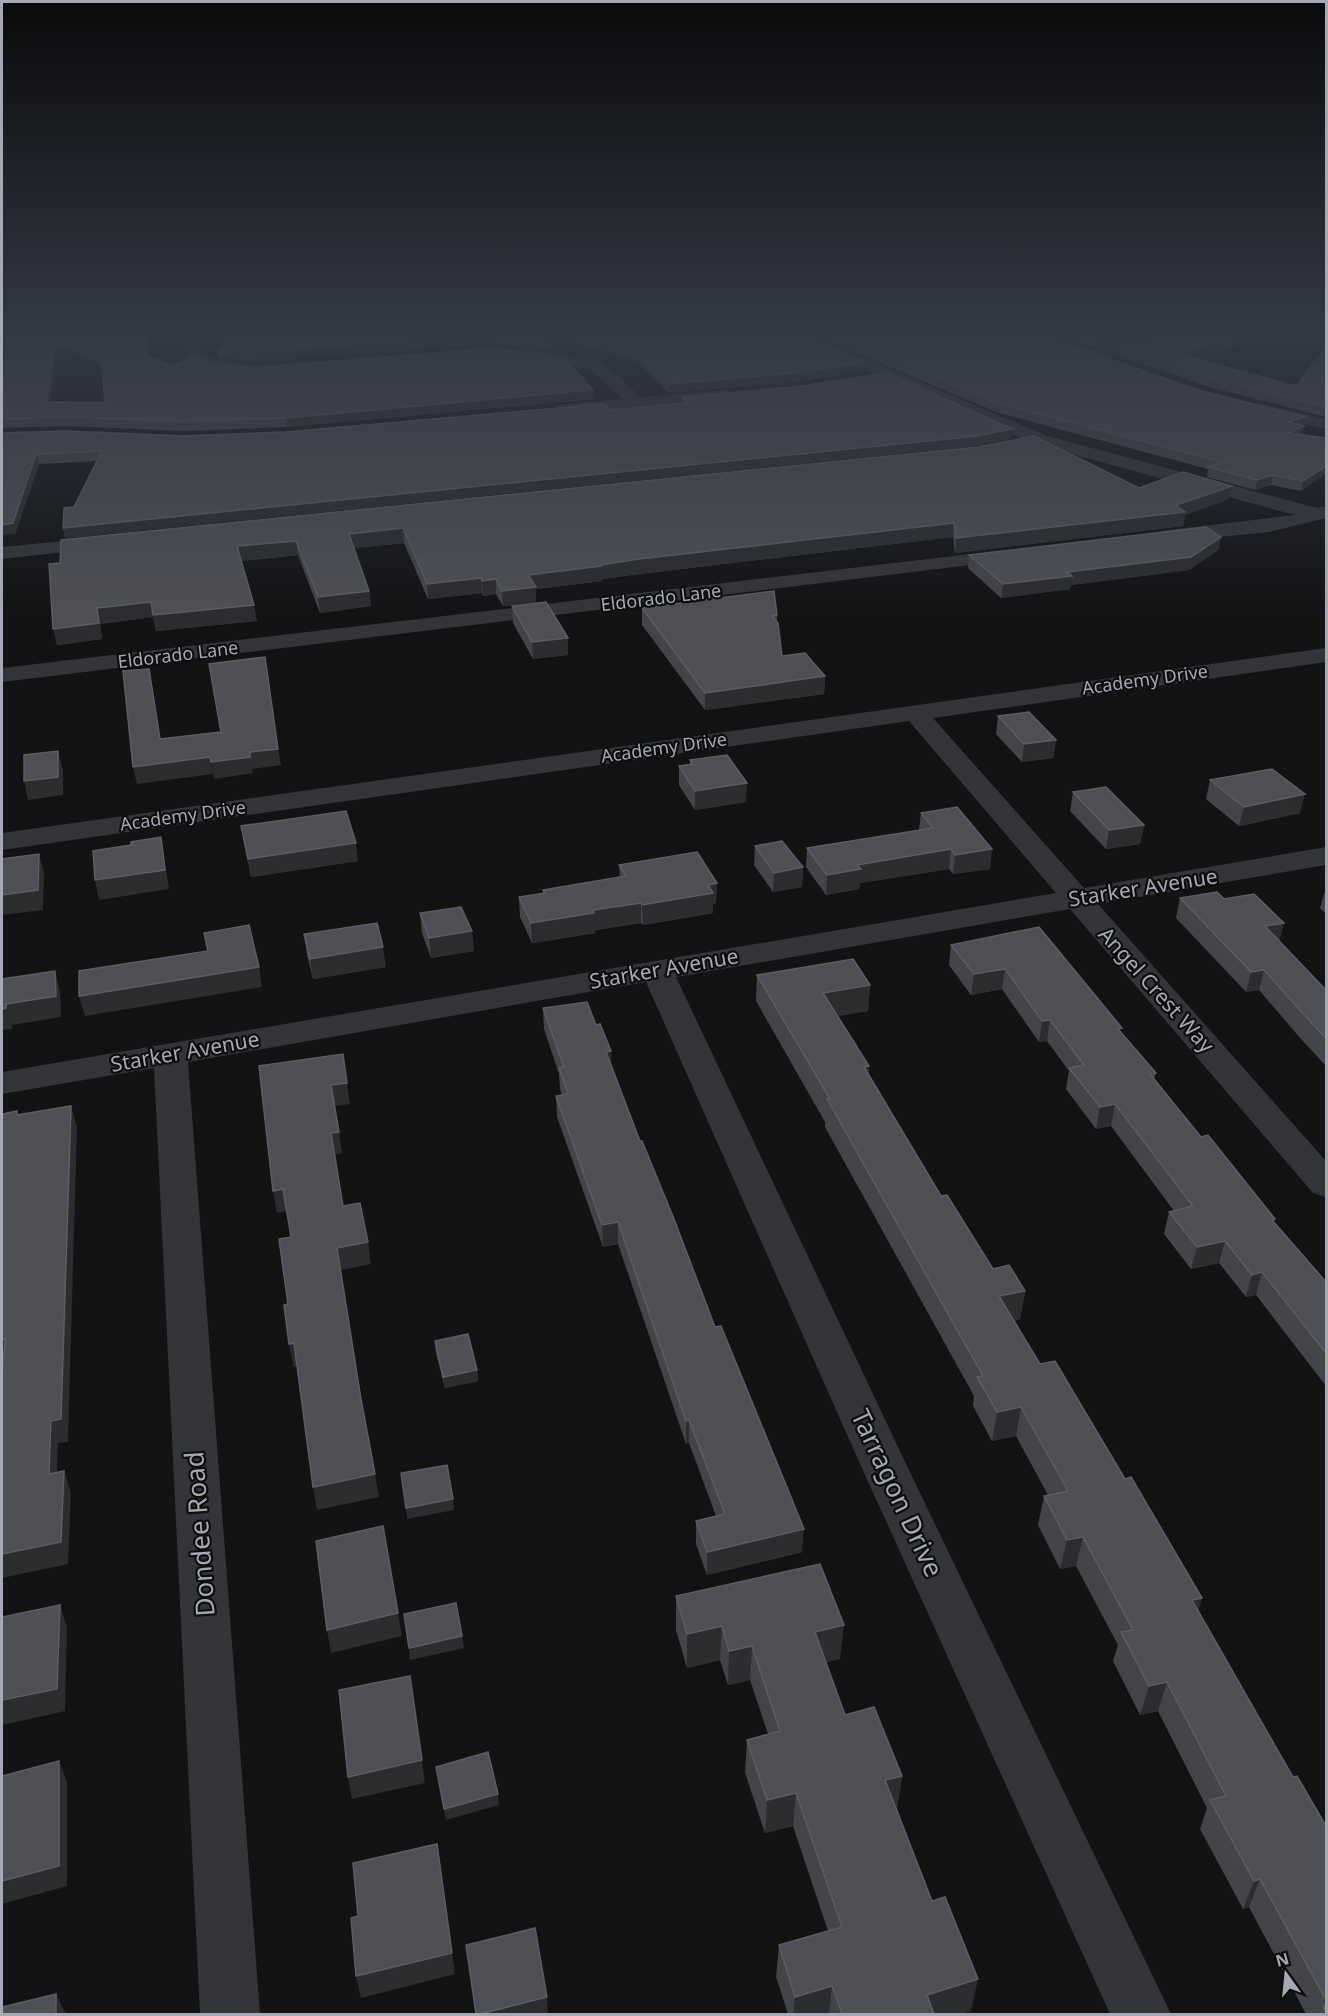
<svg xmlns="http://www.w3.org/2000/svg" width="1328" height="2016" viewBox="0 0 1328 2016" font-family="'Noto Sans',sans-serif">
<style>
.lines{fill:none;stroke-linecap:round;stroke-linejoin:round}
.minor{fill:#343539;fill-rule:evenodd}
.wall{fill:#444549;fill-rule:evenodd}
.shaded-wall{fill:#2c2d2f}
.building{fill:#4f5055;stroke:#5c5e64;stroke-width:1.5;fill-rule:evenodd}
.labels{text-anchor:middle;stroke-width:4.5;stroke-linejoin:round;paint-order:stroke}
.far-street-label{font-size:18px;fill:#a4a9b5;stroke:#0e0e0f}
.street-label{font-size:21px;fill:#a4a9b5;stroke:#0e0e0f}
.near-street-label{font-size:26px;fill:#a4a9b5;stroke:#0e0e0f}
</style>
<rect width="100%" height="100%" fill="#131314"/>
<g class="lines">
<g class="minor">
<path d="M180,333H194L201,355L243,365L245,368L237,373L207,368L188,361Z"/>
<path d="M785,333H805L1047,436L1317,508L1326,506V518L1269,532L1169,542L1162,540L1159,536L1162,532L1169,530L1295,515L1035,444L788,336Z"/>
<path d="M1158,333H1178L1175,336L1151,347L1092,360L1084,355L1086,352L1142,340Z"/>
<path d="M522,347L600,362L621,378L640,397L727,390L735,395L727,400L563,414L557,413L554,409L557,405L623,399L589,369L517,355L514,352Z"/>
<path d="M1263,404L1326,419V429L1257,413L1254,409L1257,405Z"/>
<path d="M104,537L111,539L114,543L111,547L2,559V547Z"/>
<path d="M1013,549L1020,551L1023,555L1020,559L2,682V668Z"/>
<path d="M1326,648V662L933,718L1084,888L1326,847V865L1098,904L1326,1161V1197L1313,1193L1070,909L676,977L907,1466L1171,2014H1110L861,1466L646,982L188,1062L260,2014H200L154,1068L2,1094V1072L1056,893L909,721L2,850V833Z"/>
</g>
</g>
<g class="wall">
<path d="M8,333H146L148,356L171,365H219L593,399L287,427L185,431L67,426L2,428V397ZM57,346L102,364L105,403L50,402Z"/>
<path d="M222,333H542L549,341V349L490,343L258,361L218,358L217,349L227,346Z"/>
<path d="M546,333H794L863,372L793,382L669,393L638,362Z"/>
<path d="M809,333H1036L1198,390L1303,426L1302,435L1326,438L1301,491L1271,485L1255,490L1207,477L1208,469L996,412Z"/>
<path d="M1052,333H1154L1141,338L1094,347Z"/>
<path d="M1171,333H1297L1190,357L1296,386L1326,347V417L1210,387L1120,356L1121,347L1153,341Z"/>
<path d="M1321,333H1326V337L1321,336Z"/>
<path d="M682,397L1012,429L1011,438L976,446L65,538L63,528L74,507L97,461L39,464L15,534L2,433L183,436L286,432L610,410L682,404Z"/>
<path d="M1139,488L1229,499L1185,515L1183,526L955,553L953,537L639,574L602,579V581L536,589V602L503,606L496,594L483,596L482,593L428,599L404,543L354,548L369,591L371,606L320,613L298,555L241,561L257,621L156,631L153,617L100,624L102,639L57,645L61,540Z"/>
<path d="M1221,537L1218,550L1189,570L1071,585L1070,589L1001,598L968,568L969,555Z"/>
<path d="M512,606L568,638V655L533,659L513,623Z"/>
<path d="M642,608L777,615V622L782,656L825,676L824,694L705,710L642,625Z"/>
<path d="M998,716L1056,740L1053,758L1022,762L996,734Z"/>
<path d="M690,760L746,802L695,810L679,785V766L690,765Z"/>
<path d="M1210,780L1300,813L1239,826L1206,799Z"/>
<path d="M1073,792L1144,825L1140,844L1106,849L1070,811Z"/>
<path d="M921,813L990,869L953,874L949,869L860,883L859,889L826,895L806,867L807,848L919,830Z"/>
<path d="M241,827L358,861L251,877Z"/>
<path d="M755,846L803,867L802,887L773,892L754,865Z"/>
<path d="M619,865L717,883L716,903L713,904V913L643,925L641,923L595,930V933L532,943L520,917L519,897L544,893L543,890L620,878Z"/>
<path d="M1326,888V914L1320,908Z"/>
<path d="M1180,898L1279,941L1326,990V1066L1301,1039L1259,990L1246,992L1176,918Z"/>
<path d="M420,913L474,951L431,958L422,933Z"/>
<path d="M1039,927L1121,1032L1156,1073L1154,1079L1201,1137L1275,1219L1274,1222L1326,1282V1386L1256,1295L1246,1297L1219,1263L1191,1269L1164,1234L1169,1212L1174,1211L1111,1126L1096,1129L1066,1089L1069,1071L1047,1041L1039,1042L1002,989L971,995L949,965L951,945Z"/>
<path d="M304,934L386,967L313,979L307,955Z"/>
<path d="M757,975L870,985L868,1011L838,1016L869,1066L868,1074L941,1196L993,1269L1025,1291L1020,1319L1014,1321L1040,1364L1125,1479L1202,1598L1198,1610L1293,1777L1326,1826V2014H1306L1249,1907L1243,1909L1200,1829L1207,1808L1158,1711L1140,1715L1113,1661L1118,1645L1076,1566L1060,1569L1038,1525L1044,1496L1048,1495L1016,1436L992,1441L973,1406L974,1396L825,1127V1122L756,1001Z"/>
<path d="M543,1008L596,1025L611,1051V1065L640,1141L715,1327L802,1552L707,1575L696,1544V1521L716,1516L689,1443L686,1444L618,1244L603,1247L557,1117L556,1096L562,1095L560,1089L559,1074L544,1029Z"/>
<path d="M435,1341L477,1370L478,1381L445,1388L436,1353Z"/>
<path d="M676,1596L840,1659L826,1662L845,1715L902,1776L897,1809L971,2011L960,2014H788L776,1977L779,1945L828,1931L793,1826L765,1833L745,1773L747,1740L768,1734L750,1680L728,1685L720,1660L687,1668L676,1630Z"/>
</g>
<g class="shaded-wall">
<path d="M1126,333H1154L1141,338L1094,347L1095,338Z"/>
<path d="M1263,333H1297L1172,361L1174,353Z"/>
<path d="M489,334L490,343L258,361L257,352Z"/>
<path d="M55,337L57,346L49,411L47,402Z"/>
<path d="M864,363L863,372L793,382L669,393V384Z"/>
<path d="M593,390V399L287,427L286,418Z"/>
<path d="M1305,417L1303,426L1289,422Z"/>
<path d="M1304,426L1302,435L1289,433Z"/>
<path d="M1012,429L1011,438L976,446L65,538L63,528Z"/>
<path d="M36,454L39,464L15,534L2,535V525Z"/>
<path d="M1326,466V474L1301,491L1303,481Z"/>
<path d="M1273,475L1271,485L1255,490L1257,480Z"/>
<path d="M1232,486L1229,499L1185,515L1183,526L955,553L956,538L1176,505Z"/>
<path d="M954,523L953,537L639,574L602,579V581L536,589V602L503,606L502,591L528,575L639,559Z"/>
<path d="M403,528L404,543L351,548L349,534Z"/>
<path d="M1221,537L1218,550L1189,570L1071,585L1070,589L1001,598L1003,584L1067,572Z"/>
<path d="M296,541L298,555L239,561L237,546Z"/>
<path d="M481,578L482,593L428,599L427,584Z"/>
<path d="M496,579V594L483,596L482,581Z"/>
<path d="M369,591L371,606L320,613L318,597Z"/>
<path d="M151,602L254,605L257,621L156,631L153,617L100,624L102,639L57,645L53,629L97,608Z"/>
<path d="M568,638V655L533,659L532,642Z"/>
<path d="M149,669L152,685L163,756L160,739Z"/>
<path d="M825,676L824,694L705,710V693Z"/>
<path d="M1056,740L1053,758L1022,762L1024,744Z"/>
<path d="M278,749L281,765L252,769L253,773L214,779L211,762L250,752Z"/>
<path d="M58,751L63,770V795L28,800L24,781Z"/>
<path d="M210,757L213,774L137,784L133,767Z"/>
<path d="M747,783L746,802L695,810V791Z"/>
<path d="M1305,794L1300,813L1239,826L1244,807Z"/>
<path d="M1144,825L1140,844L1106,849L1109,830Z"/>
<path d="M161,837L164,857L169,889L99,900L95,880Z"/>
<path d="M356,843L358,861L251,877L248,859Z"/>
<path d="M951,849L949,869L860,883L859,889L826,895L827,875L857,865Z"/>
<path d="M992,849L990,869L953,874L955,855Z"/>
<path d="M39,854L44,873L43,910L2,915V895Z"/>
<path d="M803,867L802,887L773,892L774,873Z"/>
<path d="M717,883L716,903L713,904V913L643,925L642,905L708,885Z"/>
<path d="M641,903V923L595,930V933L532,943L531,923L593,910Z"/>
<path d="M1284,923L1279,943L1265,926Z"/>
<path d="M472,931L474,951L431,958L429,938Z"/>
<path d="M383,947L386,967L313,979L310,959Z"/>
<path d="M259,967L262,987L85,1016L79,996Z"/>
<path d="M1005,969L1002,989L971,995L974,974Z"/>
<path d="M1264,970L1259,990L1246,992L1251,972Z"/>
<path d="M55,971L60,991L61,1017L12,1025V1029L2,1030V1009L6,1004Z"/>
<path d="M870,985L868,1011L821,1019L823,993Z"/>
<path d="M1050,1020L1047,1041L1039,1042L1042,1021Z"/>
<path d="M611,1051L612,1072L606,1052Z"/>
<path d="M869,1066L867,1093L864,1067Z"/>
<path d="M347,1083L350,1104L334,1106L331,1085Z"/>
<path d="M1115,1104L1111,1126L1096,1129L1100,1107Z"/>
<path d="M71,1106L77,1127L68,1442L58,1443L56,1496L49,1474Z"/>
<path d="M339,1132L342,1153L334,1155L331,1133Z"/>
<path d="M283,1189L287,1211L277,1213L273,1191Z"/>
<path d="M618,1222V1244L603,1247L602,1225Z"/>
<path d="M1225,1241L1219,1263L1191,1269L1197,1247Z"/>
<path d="M368,1242L371,1264L341,1270L337,1248Z"/>
<path d="M1262,1272L1256,1295L1246,1297L1252,1275Z"/>
<path d="M1025,1291L1020,1319L995,1325L999,1296Z"/>
<path d="M5,1339L12,1361L2,1363V1340Z"/>
<path d="M294,1343L298,1366L294,1367L289,1344Z"/>
<path d="M477,1370L478,1381L445,1388L443,1377Z"/>
<path d="M1021,1407L1016,1436L992,1441L997,1412Z"/>
<path d="M689,1420V1443L686,1444V1421Z"/>
<path d="M64,1471L71,1493L68,1564L2,1578V1554Z"/>
<path d="M375,1474L379,1497L317,1510L313,1487Z"/>
<path d="M453,1499L454,1510L407,1519L406,1508Z"/>
<path d="M804,1529L802,1552L707,1575V1552Z"/>
<path d="M1083,1537L1076,1566L1060,1569L1067,1540Z"/>
<path d="M1202,1598L1193,1627L1192,1600Z"/>
<path d="M60,1605L67,1627L65,1711L2,1725V1700Z"/>
<path d="M398,1613L402,1636L331,1653L327,1630Z"/>
<path d="M844,1625L840,1659L812,1666L815,1632Z"/>
<path d="M722,1626L720,1660L687,1668V1634Z"/>
<path d="M462,1636L464,1648L410,1660L409,1648Z"/>
<path d="M752,1646L750,1680L728,1685L729,1651Z"/>
<path d="M410,1676L425,1783L352,1799L348,1777Z"/>
<path d="M1167,1682L1158,1711L1140,1715L1149,1686Z"/>
<path d="M59,1761L67,1782V1886L2,1904V1881Z"/>
<path d="M902,1776L897,1809L885,1780Z"/>
<path d="M796,1793L793,1826L765,1833L767,1800Z"/>
<path d="M498,1794L499,1805L446,1820L444,1809Z"/>
<path d="M437,1844L455,1974L361,1998L356,1976Z"/>
<path d="M1260,1879L1249,1907L1243,1909L1254,1881Z"/>
<path d="M978,1979L971,2011L960,2014H923L927,1995Z"/>
<path d="M832,1986L829,2014H793L795,1997Z"/>
<path d="M56,1994L66,2014H56Z"/>
<path d="M547,1997L548,2014H480Z"/>
</g>
<g class="building">
<path d="M8,333H145L148,356L171,365L194,357L219,365L257,367L490,349L513,350L565,359L593,390L286,418L183,421L65,417L2,419V397ZM55,337L101,356L105,403L47,402Z"/>
<path d="M224,333H542L549,341L489,334L257,352L217,349L229,346Z"/>
<path d="M571,333H794L864,363L793,373L669,384L638,354Z"/>
<path d="M829,333H1036L1198,390L1305,417L1289,422L1304,426L1289,433L1326,438V466L1303,481L1273,475L1257,480L1208,467L1222,462L997,403Z"/>
<path d="M1078,333H1126L1095,338Z"/>
<path d="M1171,333H1263L1174,353L1296,386L1326,347V407L1211,378L1121,347L1153,341Z"/>
<path d="M888,373L1012,429L977,436L63,528L64,508L74,507L102,451L36,454L13,523L2,525V433L65,431L183,436L286,432L605,404L610,410L688,403L682,397L794,387Z"/>
<path d="M1034,436L1139,488L1183,472L1232,486L1176,505L1185,512L956,538L954,523L639,559L601,565L602,566L528,575L536,587L502,591L496,579L482,581L481,578L427,584L403,528L349,534L369,591L318,597L296,541L237,546L254,605L153,615L151,602L97,608L99,623L53,629L49,564L60,563L61,540L978,447Z"/>
<path d="M1206,527L1221,537L1191,557L1067,572L1072,576L1003,584L969,555Z"/>
<path d="M774,591L777,615L772,616L778,623L782,656L805,653L825,676L705,693L642,608Z"/>
<path d="M546,602L568,638L532,642L512,606Z"/>
<path d="M265,657L278,749L250,752V757L211,762L210,757L133,767L123,671L149,669L160,739L221,732L209,664Z"/>
<path d="M1029,712L1056,740L1024,744L998,716Z"/>
<path d="M58,751V777L24,781V755Z"/>
<path d="M727,755L747,783L695,791L679,766L693,764L690,760Z"/>
<path d="M1272,769L1305,794L1244,807L1210,780Z"/>
<path d="M1106,787L1144,825L1109,830L1073,792Z"/>
<path d="M957,807L992,849L955,855L951,849L857,865L861,869L827,875L807,848L933,828L921,813Z"/>
<path d="M346,811L356,843L248,859L241,826Z"/>
<path d="M161,837L165,870L95,880L93,851L131,845V842Z"/>
<path d="M782,841L803,867L774,873L755,846Z"/>
<path d="M697,852L717,883L708,885L713,893L642,905L641,903L593,910L594,913L531,923L519,897L545,893L543,890L626,876L619,865Z"/>
<path d="M39,854L38,890L2,895V859Z"/>
<path d="M1217,892L1224,899L1254,894L1284,923L1265,926L1326,990V1038L1307,1018L1264,970L1251,972L1180,898Z"/>
<path d="M461,907L472,931L429,938L420,913Z"/>
<path d="M377,923L383,947L310,959L304,934Z"/>
<path d="M249,925L259,967L79,996V971L208,951L204,933Z"/>
<path d="M1039,927L1122,1028L1118,1029L1156,1073L1150,1074L1201,1137L1208,1135L1275,1219L1272,1220L1326,1282V1353L1262,1272L1252,1275L1225,1241L1197,1247L1169,1212L1193,1206L1115,1104L1100,1107L1069,1068L1084,1065L1050,1020L1042,1021L1005,969L974,974L951,945Z"/>
<path d="M853,959L870,985L823,993L869,1066L864,1067L941,1196L947,1195L993,1269L1009,1265L1025,1291L999,1296L1040,1364L1055,1361L1125,1479L1131,1477L1202,1598L1192,1600L1293,1777L1297,1776L1326,1826V2000L1260,1879L1254,1881L1210,1800L1226,1796L1167,1682L1149,1686L1121,1632L1133,1630L1083,1537L1067,1540L1044,1496L1068,1491L1021,1407L997,1412L977,1377L983,1376L827,1099H830L757,975Z"/>
<path d="M55,971L56,996L6,1004V1008L2,1009V979Z"/>
<path d="M587,1002L596,1025L600,1024L611,1051L606,1052L640,1141H642L674,1219L715,1327L721,1326L804,1529L707,1552L696,1521L725,1514L689,1420L686,1421L618,1222L602,1225L556,1096L568,1094L559,1068L564,1067L543,1008Z"/>
<path d="M343,1054L347,1083L331,1085L339,1132L331,1133L343,1206L360,1203L368,1242L337,1248L361,1399L375,1474L313,1487L294,1343L289,1344L284,1305L288,1304L279,1239L291,1237L283,1189L273,1191L259,1066Z"/>
<path d="M71,1106L61,1419L51,1421L49,1474L64,1471L61,1542L2,1554V1379L5,1339L2,1340V1114L17,1111V1115Z"/>
<path d="M468,1334L477,1370L443,1377L435,1341Z"/>
<path d="M447,1465L453,1499L406,1508L401,1473Z"/>
<path d="M383,1526L398,1613L327,1630L316,1541Z"/>
<path d="M820,1564L844,1625L815,1632L845,1715L874,1707L902,1776L885,1780L932,1901L945,1897L978,1979L927,1995L934,2014H842L832,1986L795,1997L779,1945L842,1927L796,1793L767,1800L747,1740L780,1731L752,1646L729,1651L722,1626L687,1634L676,1596Z"/>
<path d="M456,1603L462,1636L409,1648L404,1614Z"/>
<path d="M60,1605L57,1689L2,1700V1617Z"/>
<path d="M410,1676L422,1760L348,1777L339,1690Z"/>
<path d="M488,1752L498,1794L444,1809L436,1767Z"/>
<path d="M59,1761V1866L2,1881V1776Z"/>
<path d="M437,1844L452,1953L356,1976L351,1918L358,1916L353,1863Z"/>
<path d="M535,1928L547,1997L480,2014H476L466,1945Z"/>
<path d="M56,1994V2014H2V2007Z"/>
<path d="M1326,2005V2014L1323,2006Z"/>
</g>
<linearGradient id="sky" x2="0" y2="1"><stop stop-color="#0a0a0b"/><stop offset="0.54" stop-color="#333945"/><stop offset="1" stop-color="#333945" stop-opacity="0"/></linearGradient>
<rect width="1328" height="615" fill="url(#sky)"/>
<g class="labels">
<g class="far-street-label">
<text transform="translate(661 598) rotate(-7)" y="6">Eldorado Lane</text>
<text transform="translate(178 655) rotate(-7)" y="6">Eldorado Lane</text>
<text transform="translate(1145 680) rotate(-8)" y="6">Academy Drive</text>
<text transform="translate(664 748) rotate(-8)" y="6">Academy Drive</text>
<text transform="translate(183 816) rotate(-8)" y="6">Academy Drive</text>
</g>
<g class="street-label">
<text transform="translate(1143 888) rotate(-9)" y="7">Starker Avenue</text>
<text transform="translate(664 969) rotate(-10)" y="7">Starker Avenue</text>
<text transform="translate(1156 990) rotate(48)" y="7">Angel Crest Way</text>
<text transform="translate(185 1052) rotate(-10)" y="7">Starker Avenue</text>
</g>
<g class="near-street-label">
<text transform="translate(897 1493) rotate(65)" y="9">Tarragon Drive</text>
<text transform="translate(200 1534) rotate(-94)" y="9">Dondee Road</text>
</g>
</g>
<rect width="1328" height="2016" fill="none" stroke="#a4a9b5" stroke-width="6"/>
<g transform="translate(1286 1974) rotate(345)" stroke="#0e0e0f" stroke-width="4.5" paint-order="stroke">
<path d="M0-4.5L10 22L0 15L-10 22Z" fill="#a4a9b5"/>
<text y="-9" font-size="16" font-weight="bold" text-anchor="middle" fill="#a4a9b5">N</text>
</g>
</svg>
